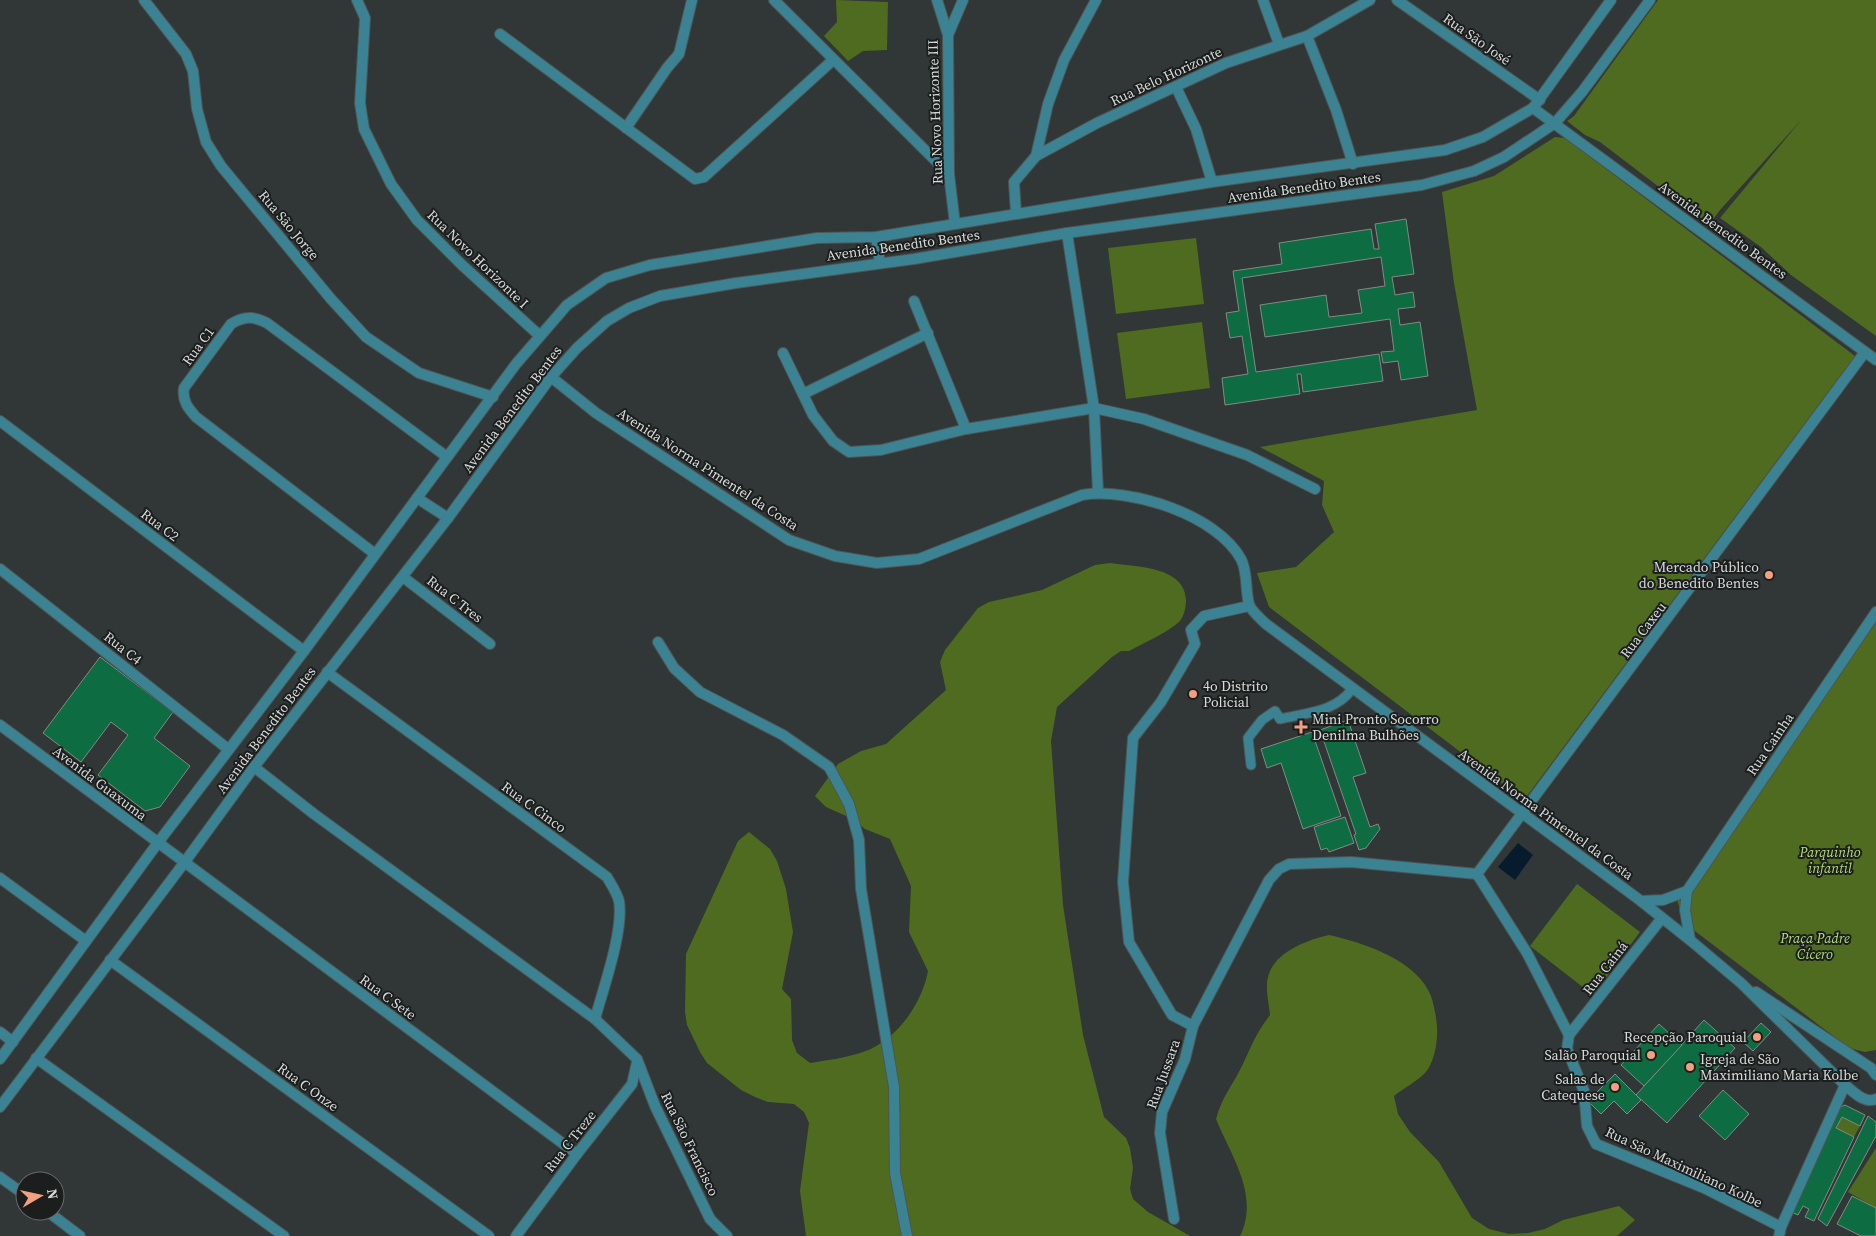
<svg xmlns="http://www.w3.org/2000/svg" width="1876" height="1236" viewBox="0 0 1876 1236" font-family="'Source Serif 4',serif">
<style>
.green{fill:#4f6b1f}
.water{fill:#061c2d}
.building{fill:#0d6c41;stroke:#838a85}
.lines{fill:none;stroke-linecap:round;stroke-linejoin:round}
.service-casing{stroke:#4e5554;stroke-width:11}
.minor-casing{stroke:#4e5554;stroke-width:12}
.tertiary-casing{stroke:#4e5554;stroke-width:12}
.service{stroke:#3b8393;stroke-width:9}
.minor{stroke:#3b8393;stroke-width:10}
.tertiary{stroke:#3b8393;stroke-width:10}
.poi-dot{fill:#f2a081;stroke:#1b1e1d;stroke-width:2}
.labels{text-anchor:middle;stroke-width:4;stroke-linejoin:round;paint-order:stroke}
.street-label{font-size:14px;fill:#d6dbda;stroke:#1b1e1d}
.poi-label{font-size:14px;fill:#d6dbda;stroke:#1b1e1d;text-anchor:end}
.park-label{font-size:14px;font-style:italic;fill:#b2dd77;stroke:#1b1e1d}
</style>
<rect width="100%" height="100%" fill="#303736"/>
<g class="green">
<path d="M836,0L888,2L887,50L863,51L848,61L824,36L837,22Z"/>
<path d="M1658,0H1876V336L1791,275L1761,247L1720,218L1802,119L1720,210L1709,225L1600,142L1585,135L1567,121L1574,116Z"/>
<path d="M1555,137L1565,138L1855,356L1524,800L1269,607L1257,573L1296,567L1334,532L1322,505L1324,481L1260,447L1477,410L1454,283L1442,192L1494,176Z"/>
<path d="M1196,238L1204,304L1116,314L1108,248Z"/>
<path d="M1202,322L1210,388L1126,399L1117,333Z"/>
<path d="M1110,563C1136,567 1185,566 1186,600C1186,607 1184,617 1179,622C1167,633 1143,643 1129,651H1121L1112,657L1057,707L1051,741L1063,905L1083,1035L1104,1117L1126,1138L1130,1148L1133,1168L1130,1189L1133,1199L1148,1212L1190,1236H806L800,1191L809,1123L804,1112L794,1104L768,1102L755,1097L741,1090L707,1063L700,1052L687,1025L685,1012L686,954L738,841L749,832L770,849L777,861L786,889L793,932L782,989L791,999L792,1040L797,1053L810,1063C828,1060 846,1058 863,1052C896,1041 922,1004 928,971L909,932L911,886L890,839L865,829L853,819L826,807L815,796L838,764L861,751L886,744L946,690L940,662L945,650L978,608L989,602L1042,590L1095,565Z"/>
<path d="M1876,621V1050L1865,1052L1849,1048L1683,922L1677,899L1685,885Z"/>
<path d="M1577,884L1640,932L1593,995L1530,946Z"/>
<path d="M1329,935C1364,943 1417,960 1431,996C1434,1005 1436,1016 1437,1026C1438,1040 1435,1062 1425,1073C1416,1082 1404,1088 1394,1096L1398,1114L1410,1132L1439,1162L1472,1218L1489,1229L1509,1234L1528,1233L1545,1229L1563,1220L1619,1206L1635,1220L1617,1236H1240C1260,1195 1231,1156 1216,1119C1222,1097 1232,1086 1242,1066C1251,1047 1256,1033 1270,1015C1269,1004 1265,988 1268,977C1274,952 1307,940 1329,935Z"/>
<path d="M1842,1117L1860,1126L1854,1137L1836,1128Z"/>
<path d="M1876,1148V1208L1848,1192Z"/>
</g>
<path class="water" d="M1518,843L1533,855L1515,880L1498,867Z"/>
<g class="building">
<path d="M1406,219L1414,274L1392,277L1395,295L1413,292L1415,307L1398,309L1400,325L1420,322L1428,376L1401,380L1398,361L1383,363L1381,352L1394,351L1390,319L1265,337L1260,305L1326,295L1329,317L1362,313L1358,290L1385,286L1381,257L1242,278L1256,372L1379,354L1383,381L1303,392L1301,374H1297L1300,394L1225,405L1222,378L1248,374L1242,336L1230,338L1226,313L1239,311L1233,271L1282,264L1279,243L1371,229L1374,249H1379L1375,224Z"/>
<path d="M100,657L173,712L154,738L190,766L160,807L145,811L98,775L128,735L111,722L81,762L43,733Z"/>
<path d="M1348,720L1366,773L1353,777L1370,827L1378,824L1380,829L1366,848L1359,850L1354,835L1356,834L1320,730Z"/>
<path d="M1312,732L1341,816L1303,829L1281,763L1267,768L1261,749Z"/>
<path d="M1345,817L1354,843L1329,852L1327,848L1321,850L1314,827Z"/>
<path d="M1704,1020L1735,1048L1667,1123L1636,1095Z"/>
<path d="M1761,1023L1771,1032L1753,1051L1743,1042Z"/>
<path d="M1659,1024L1682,1045L1644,1086L1621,1065Z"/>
<path d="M1615,1074L1641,1100L1627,1114L1614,1101L1601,1114L1588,1101Z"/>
<path d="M1723,1090L1749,1114L1725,1140L1699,1116Z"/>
<path d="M1845,1105L1865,1115L1860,1126L1842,1117L1836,1128L1854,1137L1814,1221L1805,1217L1809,1209L1803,1206L1798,1215L1789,1211L1838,1108Z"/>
<path d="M1868,1116L1876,1122V1136L1827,1226L1818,1219Z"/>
<path d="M1852,1196L1876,1208V1236H1861L1837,1224Z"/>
</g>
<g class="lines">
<g class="service-casing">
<path id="service" d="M1251,765L1248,738L1262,720L1275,711L1280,719C1306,713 1336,712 1352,689"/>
</g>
<g class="minor-casing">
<g id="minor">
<path d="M144,0L186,54L193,71L197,109L206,142L221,166L331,299L366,337L419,373L493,397"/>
<path d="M357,0L365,18L360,103L364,129L391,184L417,220L462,265L540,336"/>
<path d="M774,0L949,174"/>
<path d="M937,0L948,35L949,174L955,224"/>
<path d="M1263,0L1279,44"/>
<path d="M1397,0L1540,100"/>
<path d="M500,34L695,179L704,177L833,60"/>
<path d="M948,35L963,0"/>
<path d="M1307,36L1336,110L1353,164"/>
<path d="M1176,87L1196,129L1212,182"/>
<path d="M626,128L667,68L679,54L692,0"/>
<path d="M1036,156L1048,104L1064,60L1096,0"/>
<path d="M1016,213L1014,182L1036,156L1097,123L1226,63L1307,36L1370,0"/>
<path d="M1067,233L1094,408L1098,492"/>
<path d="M914,301L966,429"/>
<path d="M783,353L813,415L833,441L849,452L881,450L966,429L1094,408L1144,419L1247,455L1315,489"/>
<path d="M551,377L596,413L789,540L835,556L877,563L919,559L1082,495C1130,487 1217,515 1241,559C1248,572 1245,590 1249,604C1251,611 1261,619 1266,624L1641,901L1690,940"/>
<path d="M803,394L928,333"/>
<path d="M0,421L304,651"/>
<path d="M375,554L196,417C188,408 182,401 184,388L231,324C244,316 253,316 267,323L447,457"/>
<path d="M0,569L228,749"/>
<path d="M403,577L490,644"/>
<path d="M658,642L674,668L700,692L783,735L829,767L849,804L859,840L861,889L894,1087L895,1173L907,1236"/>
<path d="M327,672L607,877C611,884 617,893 619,901C624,931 603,989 595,1019"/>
<path d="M0,725L577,1154"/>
<path d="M254,767L314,814L595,1019L637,1059L655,1106L710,1219L727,1236"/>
<path d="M1477,874L1865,352"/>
<path d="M1477,874L1527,953L1569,1035"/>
<path d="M0,878L86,941"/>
<path d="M1662,918L1569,1035L1567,1049L1584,1091L1587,1126L1596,1144L1704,1188L1781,1227"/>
<path d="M110,960L489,1236"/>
<path d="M1193,1026L1172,1015L1129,942L1123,882L1133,738L1161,702L1195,644L1191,630L1204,616L1249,606"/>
<path d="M0,1032L13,1042"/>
<path d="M36,1058L284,1236"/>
<path d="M0,1177L25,1195"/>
<path d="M47,1211L80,1236"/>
<path d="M1174,1219L1160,1133L1162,1112L1185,1059L1193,1026L1269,880L1279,869L1289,864L1351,862L1477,874"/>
<path d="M516,1236L577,1154L632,1084L637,1062"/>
<path d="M1779,1236L1781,1227L1845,1085"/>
</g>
</g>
<g class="tertiary-casing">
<g id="tertiary">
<path d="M1533,108L1876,360"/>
<path d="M876,237L880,263"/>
<path d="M417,498L448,518"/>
<path d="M1876,612L1687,891L1685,910L1690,940L1741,983L1845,1085C1854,1092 1864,1104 1876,1099"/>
<path d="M1641,901L1663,900L1687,891"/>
<path d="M1756,992L1871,1068L1876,1075"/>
<path d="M0,1059L157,844L304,651L516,364L567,305L606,278L650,265L817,238L876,237L1212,182L1445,150L1483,137L1533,108L1611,0"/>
<path d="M0,1107L184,863L254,767L448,518L551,377L577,348L607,321L629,308L660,296L736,283L914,259L1067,233L1422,185L1474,171L1504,157L1555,123L1582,92L1650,0"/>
</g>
</g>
<use href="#service" class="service"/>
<use href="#minor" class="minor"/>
<use href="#tertiary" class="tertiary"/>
</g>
<g class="poi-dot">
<circle cx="1769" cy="575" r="5"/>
<circle cx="1193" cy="694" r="5"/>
<path d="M1298.5 719.5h5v5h5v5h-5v5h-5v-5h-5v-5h5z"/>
<circle cx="1757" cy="1037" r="5"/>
<circle cx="1651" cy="1055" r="5"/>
<circle cx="1690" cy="1067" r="5"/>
<circle cx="1615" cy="1087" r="5"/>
</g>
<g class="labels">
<g class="street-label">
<text transform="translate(1477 39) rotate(35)" y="5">Rua São José</text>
<text transform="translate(1166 76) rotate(-25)" y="5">Rua Belo Horizonte</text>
<text transform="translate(935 112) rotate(-92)" y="5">Rua Novo Horizonte III</text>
<text transform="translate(1304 187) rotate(-8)" y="5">Avenida Benedito Bentes</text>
<text transform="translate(289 225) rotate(50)" y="5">Rua São Jorge</text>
<text transform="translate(1723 230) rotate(36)" y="5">Avenida Benedito Bentes</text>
<text transform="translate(903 245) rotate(-8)" y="5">Avenida Benedito Bentes</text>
<text transform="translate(478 259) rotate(44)" y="5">Rua Novo Horizonte I</text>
<text transform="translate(198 346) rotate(-54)" y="5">Rua C1</text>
<text transform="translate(512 409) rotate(-53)" y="5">Avenida Benedito Bentes</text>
<text transform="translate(708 469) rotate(33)" y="5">Avenida Norma Pimentel da Costa</text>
<text transform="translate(160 525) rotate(37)" y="5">Rua C2</text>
<text transform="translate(455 599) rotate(38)" y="5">Rua C Tres</text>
<text transform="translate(1643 630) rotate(-53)" y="5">Rua Caxeu</text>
<text transform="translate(123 648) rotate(38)" y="5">Rua C4</text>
<text transform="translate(266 730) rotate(-53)" y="5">Avenida Benedito Bentes</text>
<text transform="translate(1770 744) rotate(-56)" y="5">Rua Cainha</text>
<text transform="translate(100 783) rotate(37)" y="5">Avenida Guaxuma</text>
<text transform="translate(534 807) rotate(36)" y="5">Rua C Cinco</text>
<text transform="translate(1546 814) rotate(36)" y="5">Avenida Norma Pimentel da Costa</text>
<text transform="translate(1605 968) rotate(-52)" y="5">Rua Cainá</text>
<text transform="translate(388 997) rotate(36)" y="5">Rua C Sete</text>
<text transform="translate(1163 1074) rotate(-70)" y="5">Rua Jussara</text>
<text transform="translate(308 1087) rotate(36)" y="5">Rua C Onze</text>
<text transform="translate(570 1141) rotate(-52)" y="5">Rua C Treze</text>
<text transform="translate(690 1144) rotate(64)" y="5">Rua São Francisco</text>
<text transform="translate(1684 1167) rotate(25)" y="5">Rua São Maximiliano Kolbe</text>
</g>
<g class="poi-label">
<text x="1759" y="572">Mercado Público<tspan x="1759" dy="16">do Benedito Bentes</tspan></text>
<text x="1203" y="691" text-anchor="start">4o Distrito<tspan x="1203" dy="16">Policial</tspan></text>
<text x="1312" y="724" text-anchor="start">Mini Pronto Socorro<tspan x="1312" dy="16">Denilma Bulhões</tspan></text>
<text x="1747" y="1042">Recepção Paroquial</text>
<text x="1641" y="1060">Salão Paroquial</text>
<text x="1700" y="1064" text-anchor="start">Igreja de São<tspan x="1700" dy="16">Maximiliano Maria Kolbe</tspan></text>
<text x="1605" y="1084">Salas de<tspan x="1605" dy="16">Catequese</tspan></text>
</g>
<g class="park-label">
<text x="1830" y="857">Parquinho<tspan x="1830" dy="16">infantil</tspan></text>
<text x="1815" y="943">Praça Padre<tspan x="1815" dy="16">Cícero</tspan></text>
</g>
</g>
<g transform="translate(40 1196) rotate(81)"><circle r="24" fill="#1b1e1d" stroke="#666a69"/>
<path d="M0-4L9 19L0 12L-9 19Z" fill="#f2a081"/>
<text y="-8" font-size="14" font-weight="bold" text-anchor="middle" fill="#d6dbda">N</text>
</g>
</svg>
